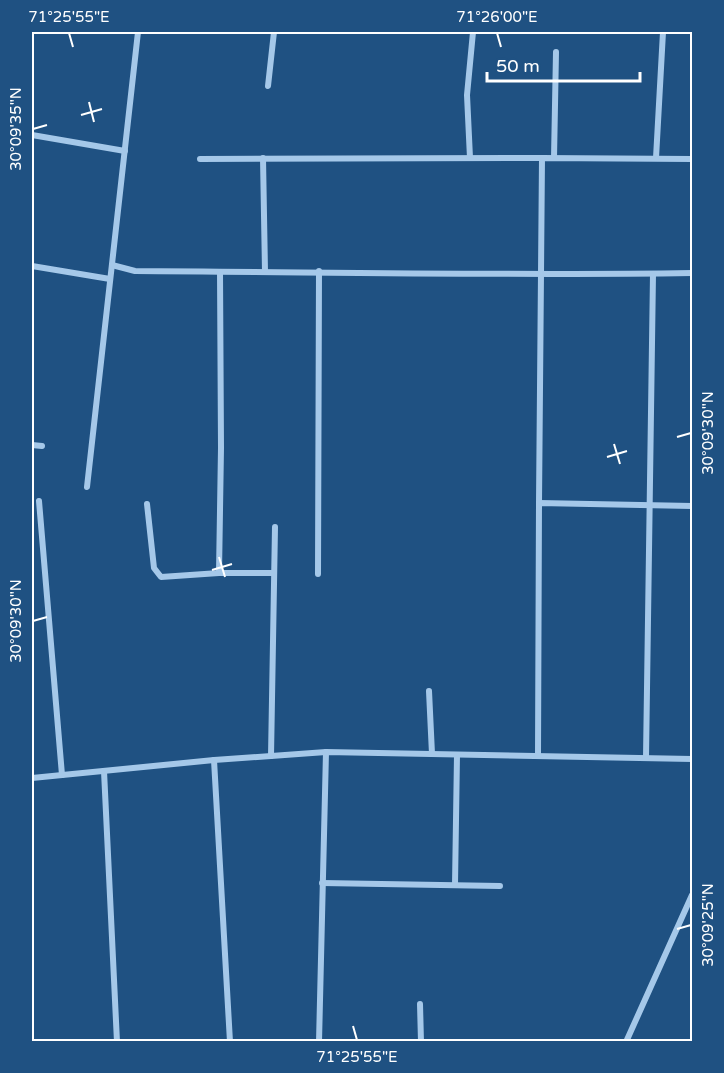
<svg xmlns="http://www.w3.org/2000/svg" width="724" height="1073" viewBox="0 0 724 1073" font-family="'Varela Round',sans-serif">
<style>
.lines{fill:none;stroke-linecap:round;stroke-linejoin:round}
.street{stroke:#a5c8e9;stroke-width:6}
.ticks{fill:none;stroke:#fff;stroke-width:2}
.neatline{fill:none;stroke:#fff;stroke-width:2}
.ticks-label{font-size:15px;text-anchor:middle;fill:#fff}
</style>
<rect width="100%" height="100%" fill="#1f5182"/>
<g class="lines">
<g class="street">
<path d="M268,86L274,32"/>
<path d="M32,135L125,151"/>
<path d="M263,158L265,272"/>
<path d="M470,158L467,95L473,32"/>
<path d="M554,158L556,52"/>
<path d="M656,158L663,32"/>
<path d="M200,159L542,158"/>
<path d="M112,265L135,271C321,272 507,276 692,273"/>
<path d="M32,266L110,279"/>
<path d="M220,272L221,448L219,573H274"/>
<path d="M32,445L42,446"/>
<path d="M87,487L138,32"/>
<path d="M39,501L62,775"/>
<path d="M539,503L542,158L692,159"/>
<path d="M147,504L154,568L161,577L219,573"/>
<path d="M318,574L319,271"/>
<path d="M429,691L432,754"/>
<path d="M271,756L275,527"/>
<path d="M538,756L539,503L692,506"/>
<path d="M646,758L653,274"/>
<path d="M214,760L230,1042"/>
<path d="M104,771L117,1042"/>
<path d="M32,778L214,760L326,752L692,759"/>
<path d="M322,883L500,886"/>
<path d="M455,885L457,755"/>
<path d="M420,1004L421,1042"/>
<path d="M319,1042L326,752"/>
<path d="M626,1042L692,895"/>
</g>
</g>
<path class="ticks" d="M69,33L73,47M497,33L501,47M89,102L94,122M81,115L102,109M33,129L47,125M677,437L691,433M614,444L620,464M607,457L627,451M219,557L225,577M212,570L232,564M33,621L47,617M677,929L691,925M353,1026L357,1040"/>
<rect width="724" height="1073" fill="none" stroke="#1f5182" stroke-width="66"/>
<path d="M487 72v9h153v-9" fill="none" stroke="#ffffff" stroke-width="3"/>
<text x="496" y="72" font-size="18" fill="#ffffff" stroke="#1f5182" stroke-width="4.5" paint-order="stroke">50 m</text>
<rect x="33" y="33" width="658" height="1007" class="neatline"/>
<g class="ticks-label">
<text x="69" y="22">71°25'55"E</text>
<text x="497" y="22">71°26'00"E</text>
<text transform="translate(16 129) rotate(-90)" y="5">30°09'35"N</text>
<text transform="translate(708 433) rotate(-90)" y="5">30°09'30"N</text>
<text transform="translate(16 621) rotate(-90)" y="5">30°09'30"N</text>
<text transform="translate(708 925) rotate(-90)" y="5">30°09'25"N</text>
<text x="357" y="1062">71°25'55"E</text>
</g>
</svg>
